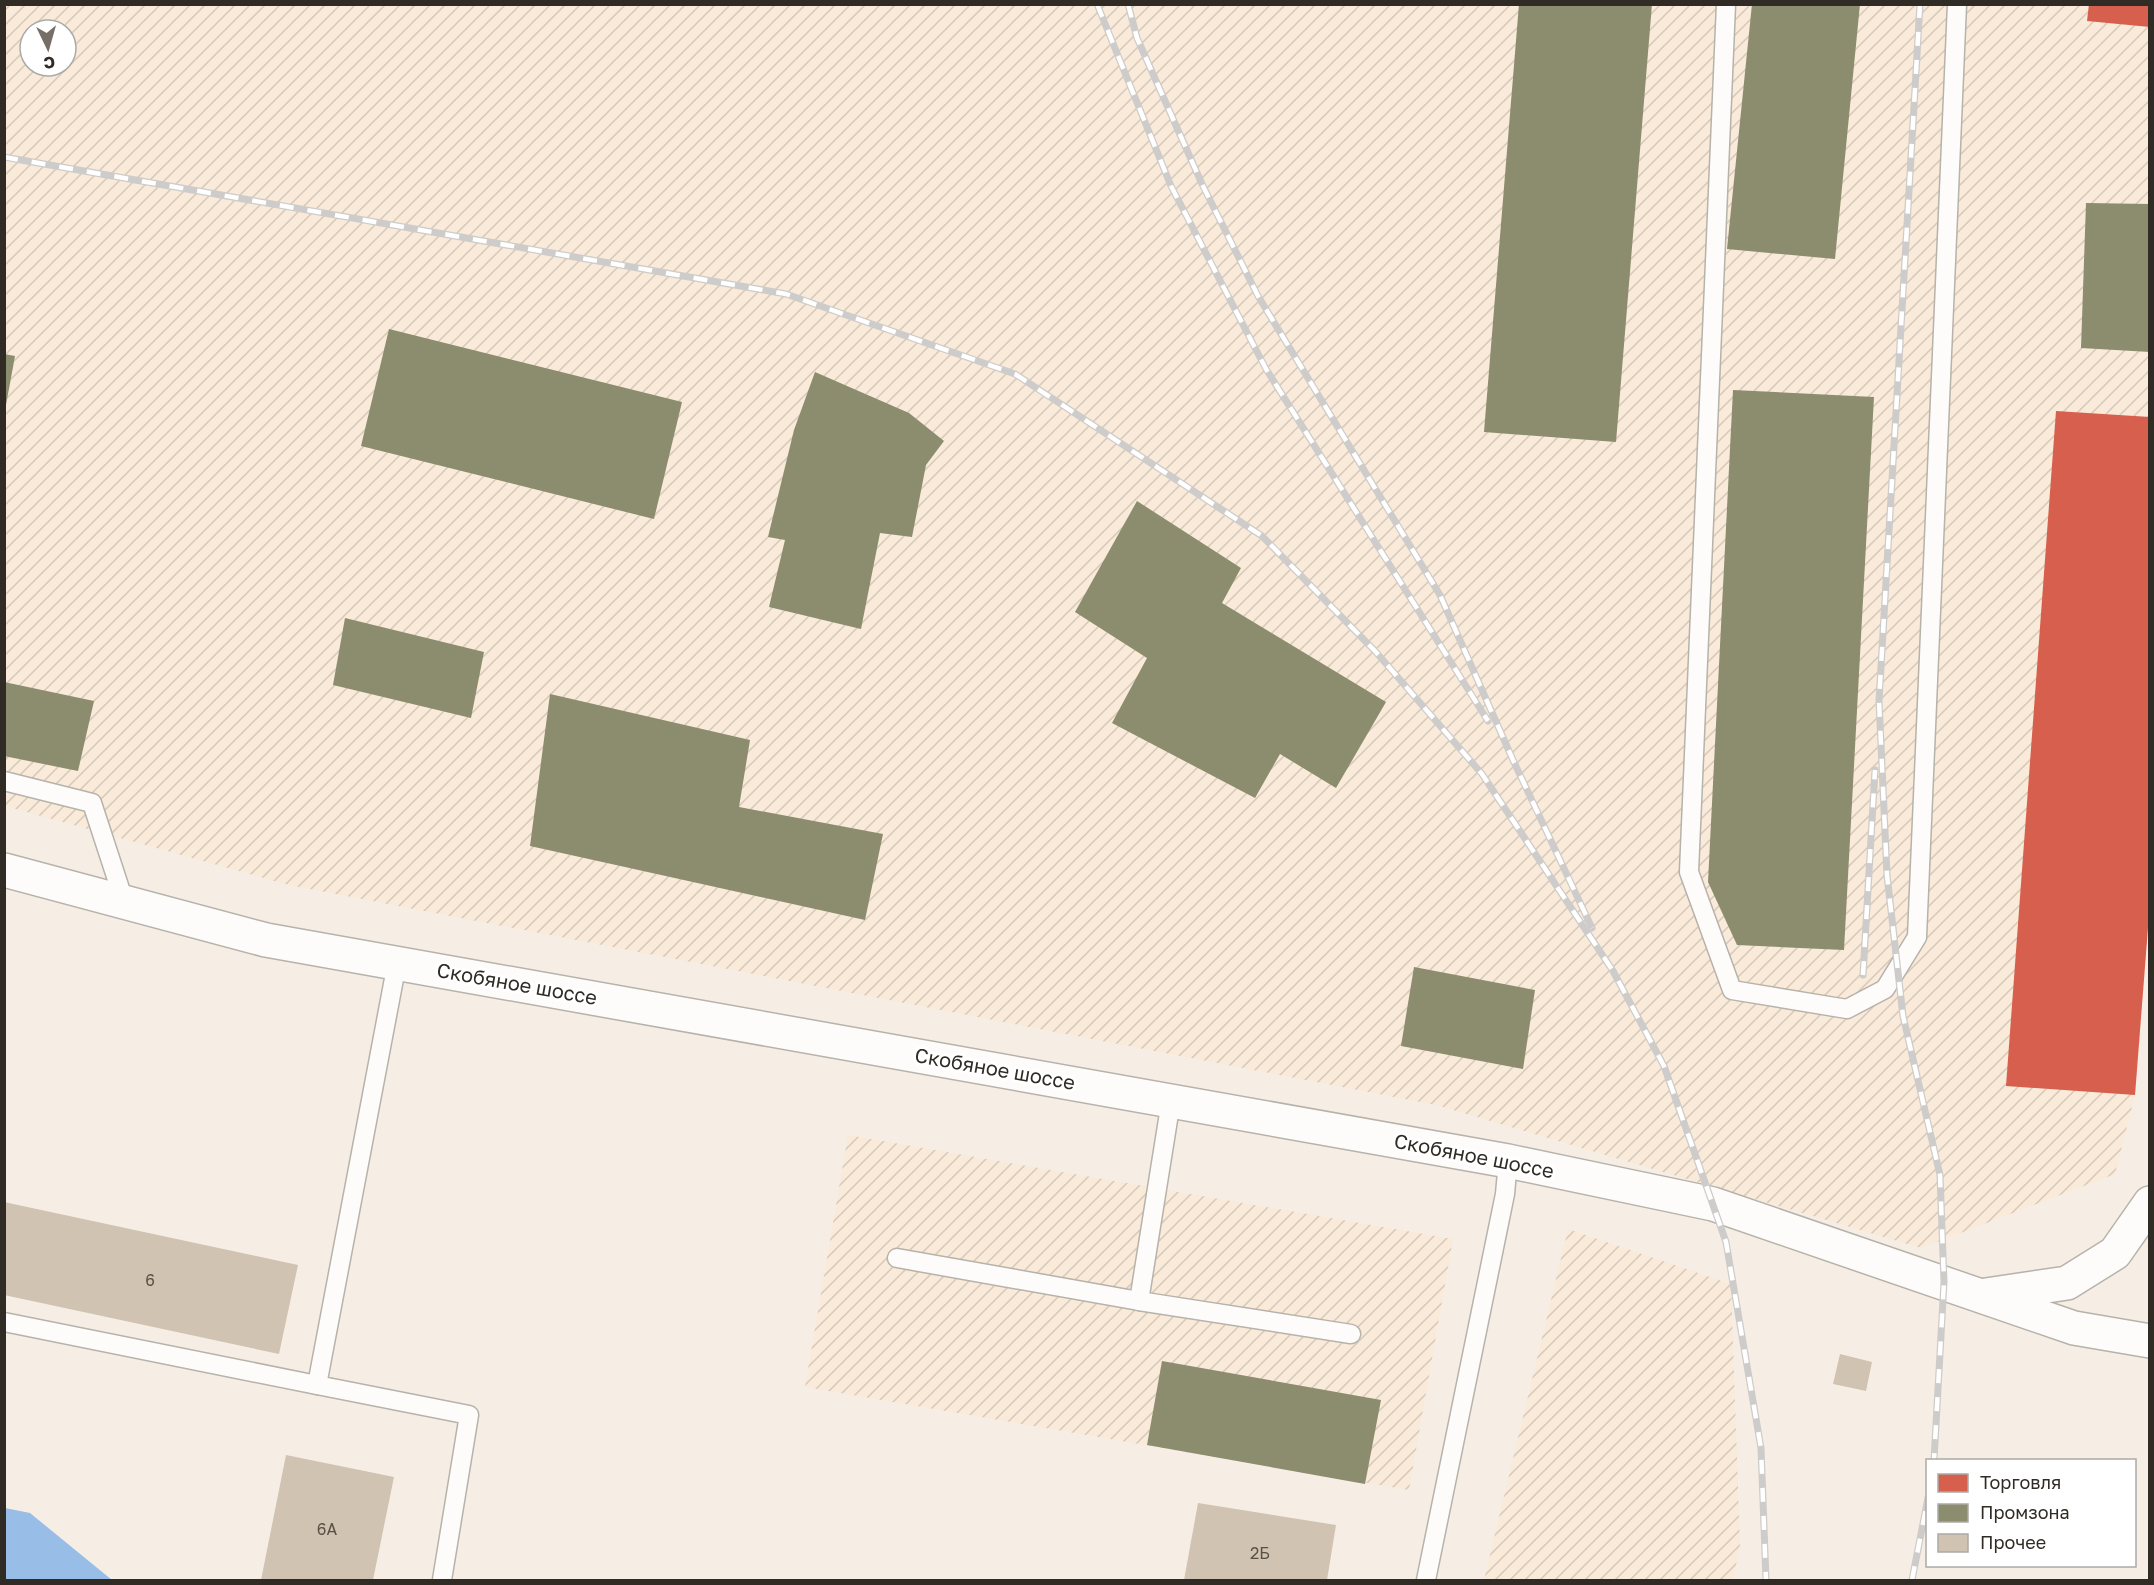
<svg xmlns="http://www.w3.org/2000/svg" width="2154" height="1585" viewBox="0 0 2154 1585" font-family="'Golos Text',sans-serif">
<style>
.industrial{fill:url(#industrial-furrows);fill-rule:evenodd}
.water{fill:#98bde7}
.shops{fill:#d6604d}
.industry{fill:#8c8c6e}
.building{fill:#d1c3b1}
.lines{fill:none;stroke-linecap:round;stroke-linejoin:round}
.lane-casing{stroke:#b7b2aa;stroke-width:21}
.secondary-casing{stroke:#b7b2aa;stroke-width:36}
.lane{stroke:#fefcfb;stroke-width:18}
.secondary{stroke:#fefcfb;stroke-width:33}
.rail-casing{stroke:#ceccca;stroke-width:7}
.rail{stroke:#fff;stroke-width:4.5;stroke-dasharray:14;stroke-linecap:butt}
.labels{text-anchor:middle;stroke-width:6;stroke-linejoin:round;paint-order:stroke}
.number-label{font-size:16px;fill:#585147}
.street-label{font-size:20px;fill:#302b24;stroke:#fff}
</style>
<defs>
<pattern id="industrial-furrows" width="10" height="10" patternUnits="userSpaceOnUse" patternTransform="scale(1.5)"><rect width="10" height="10" fill="#f9ead9"/><path d="M-1 1l2-2M0 10L10 0M9 11l2-2" fill="none" stroke="#d6c9ba"/></pattern>
</defs>
<rect width="100%" height="100%" fill="#f6eee5"/>
<g class="industrial">
<path d="M4,5H2149L2150,902L2135,1095L2115,1174L1921,1248L1436,1105L289,885L5,806ZM30,30H66V66H30Z"/>
<path d="M848,1135L1453,1239L1409,1490L805,1387Z"/>
<path d="M1568,1229L1731,1284L1740,1545L1733,1580H1484Z"/>
</g>
<path class="water" d="M5,1508L30,1513L112,1580H5Z"/>
<g class="shops">
<path d="M2089,4H2150V27L2087,21Z"/>
<path d="M2056,411L2150,417V902L2135,1095L2006,1086Z"/>
</g>
<g class="industry">
<path d="M1519,4H1652L1616,442L1484,432Z"/>
<path d="M1752,4H1860L1835,259L1727,249Z"/>
<path d="M2086,203L2150,204V352L2081,348Z"/>
<path d="M389,329L682,402L654,519L361,446Z"/>
<path d="M4,354L15,356L6,405H4Z"/>
<path d="M815,372L909,413L944,441L926,465L912,537L880,533L861,629L769,607L785,540L768,537L794,430Z"/>
<path d="M1733,390L1874,397L1844,950L1737,945L1708,882Z"/>
<path d="M1137,501L1241,568L1222,603L1386,702L1336,788L1280,754L1255,798L1112,723L1147,658L1075,612Z"/>
<path d="M345,618L484,652L471,718L333,685Z"/>
<path d="M4,682L94,701L78,771L4,756Z"/>
<path d="M550,694L750,740L739,807L883,834L865,920L530,846Z"/>
<path d="M1414,967L1535,990L1523,1069L1401,1046Z"/>
<path d="M1162,1361L1381,1400L1365,1484L1147,1445Z"/>
</g>
<g class="building">
<path d="M4,1202L298,1265L279,1354L4,1295Z"/>
<path d="M1840,1354L1872,1362L1866,1391L1833,1384Z"/>
<path d="M286,1455L394,1477L373,1580H261Z"/>
<path d="M1198,1503L1336,1525L1327,1580H1184Z"/>
</g>
<g class="lines">
<g class="lane-casing">
<g id="lane">
<path d="M1726,4L1689,872L1732,990L1847,1009L1885,989L1917,937L1957,4"/>
<path d="M4,781L92,803L124,901"/>
<path d="M397,963L317,1385L469,1415L442,1580"/>
<path d="M1171,1101L1139,1301L1351,1334"/>
<path d="M897,1258L1139,1301"/>
<path d="M4,1322L317,1385"/>
<path d="M1426,1580L1505,1194L1508,1161"/>
</g>
</g>
<g class="secondary-casing">
<g id="secondary">
<path d="M4,870L266,940L1508,1161L1713,1204L2074,1328L2150,1341"/>
<path d="M1986,1295L2067,1283L2115,1253L2150,1203"/>
</g>
</g>
<use href="#lane" class="lane"/>
<use href="#secondary" class="secondary"/>
<g class="rail-casing">
<g id="rail">
<path d="M1097,4L1171,186L1266,369L1488,721"/>
<path d="M1128,4L1137,38L1202,184L1258,296L1440,595L1513,760L1592,928"/>
<path d="M1920,4L1879,701L1887,875L1903,1016L1940,1175L1944,1282L1934,1460"/>
<path d="M4,157L786,294L1015,374L1262,536L1375,651L1482,774L1613,971L1664,1066L1726,1242L1761,1448L1766,1580"/>
<path d="M1863,975L1875,770"/>
<path d="M1912,1580L1928,1498"/>
</g>
</g>
<use href="#rail" class="rail"/>
</g>
<g class="labels">
<g class="number-label">
<text x="150" y="1286">6</text>
<text x="327" y="1535">6А</text>
<text x="1260" y="1559">2Б</text>
</g>
<g class="street-label">
<text transform="translate(517 984) rotate(10)" y="7">Скобяное шоссе</text>
<text transform="translate(995 1069) rotate(10)" y="7">Скобяное шоссе</text>
<text transform="translate(1474 1156) rotate(11)" y="7">Скобяное шоссе</text>
</g>
</g>
<rect width="2154" height="1585" fill="none" stroke="#302b24" stroke-width="12"/>
<rect x="1926" y="1459" width="210" height="108" fill="#ffffff" stroke="#acaaa7" stroke-width="1.5"/>
<rect x="1938" y="1474" width="30" height="18" fill="#d6604d" stroke="#acaaa7" stroke-width="1.5"/>
<text x="1980" y="1489" font-size="18" fill="#302b24">Торговля</text>
<rect x="1938" y="1504" width="30" height="18" fill="#8c8c6e" stroke="#acaaa7" stroke-width="1.5"/>
<text x="1980" y="1519" font-size="18" fill="#302b24">Промзона</text>
<rect x="1938" y="1534" width="30" height="18" fill="#d1c3b1" stroke="#acaaa7" stroke-width="1.5"/>
<text x="1980" y="1549" font-size="18" fill="#302b24">Прочее</text>
<g transform="translate(48 48) rotate(175)"><circle r="28" fill="#ffffff" stroke="#acaaa7" stroke-width="1.5"/>
<path d="M0-4.5L10 22L0 15L-10 22Z" fill="#756f68"/>
<text y="-9" font-size="16" font-weight="bold" text-anchor="middle" fill="#302b24">С</text>
</g>
</svg>
